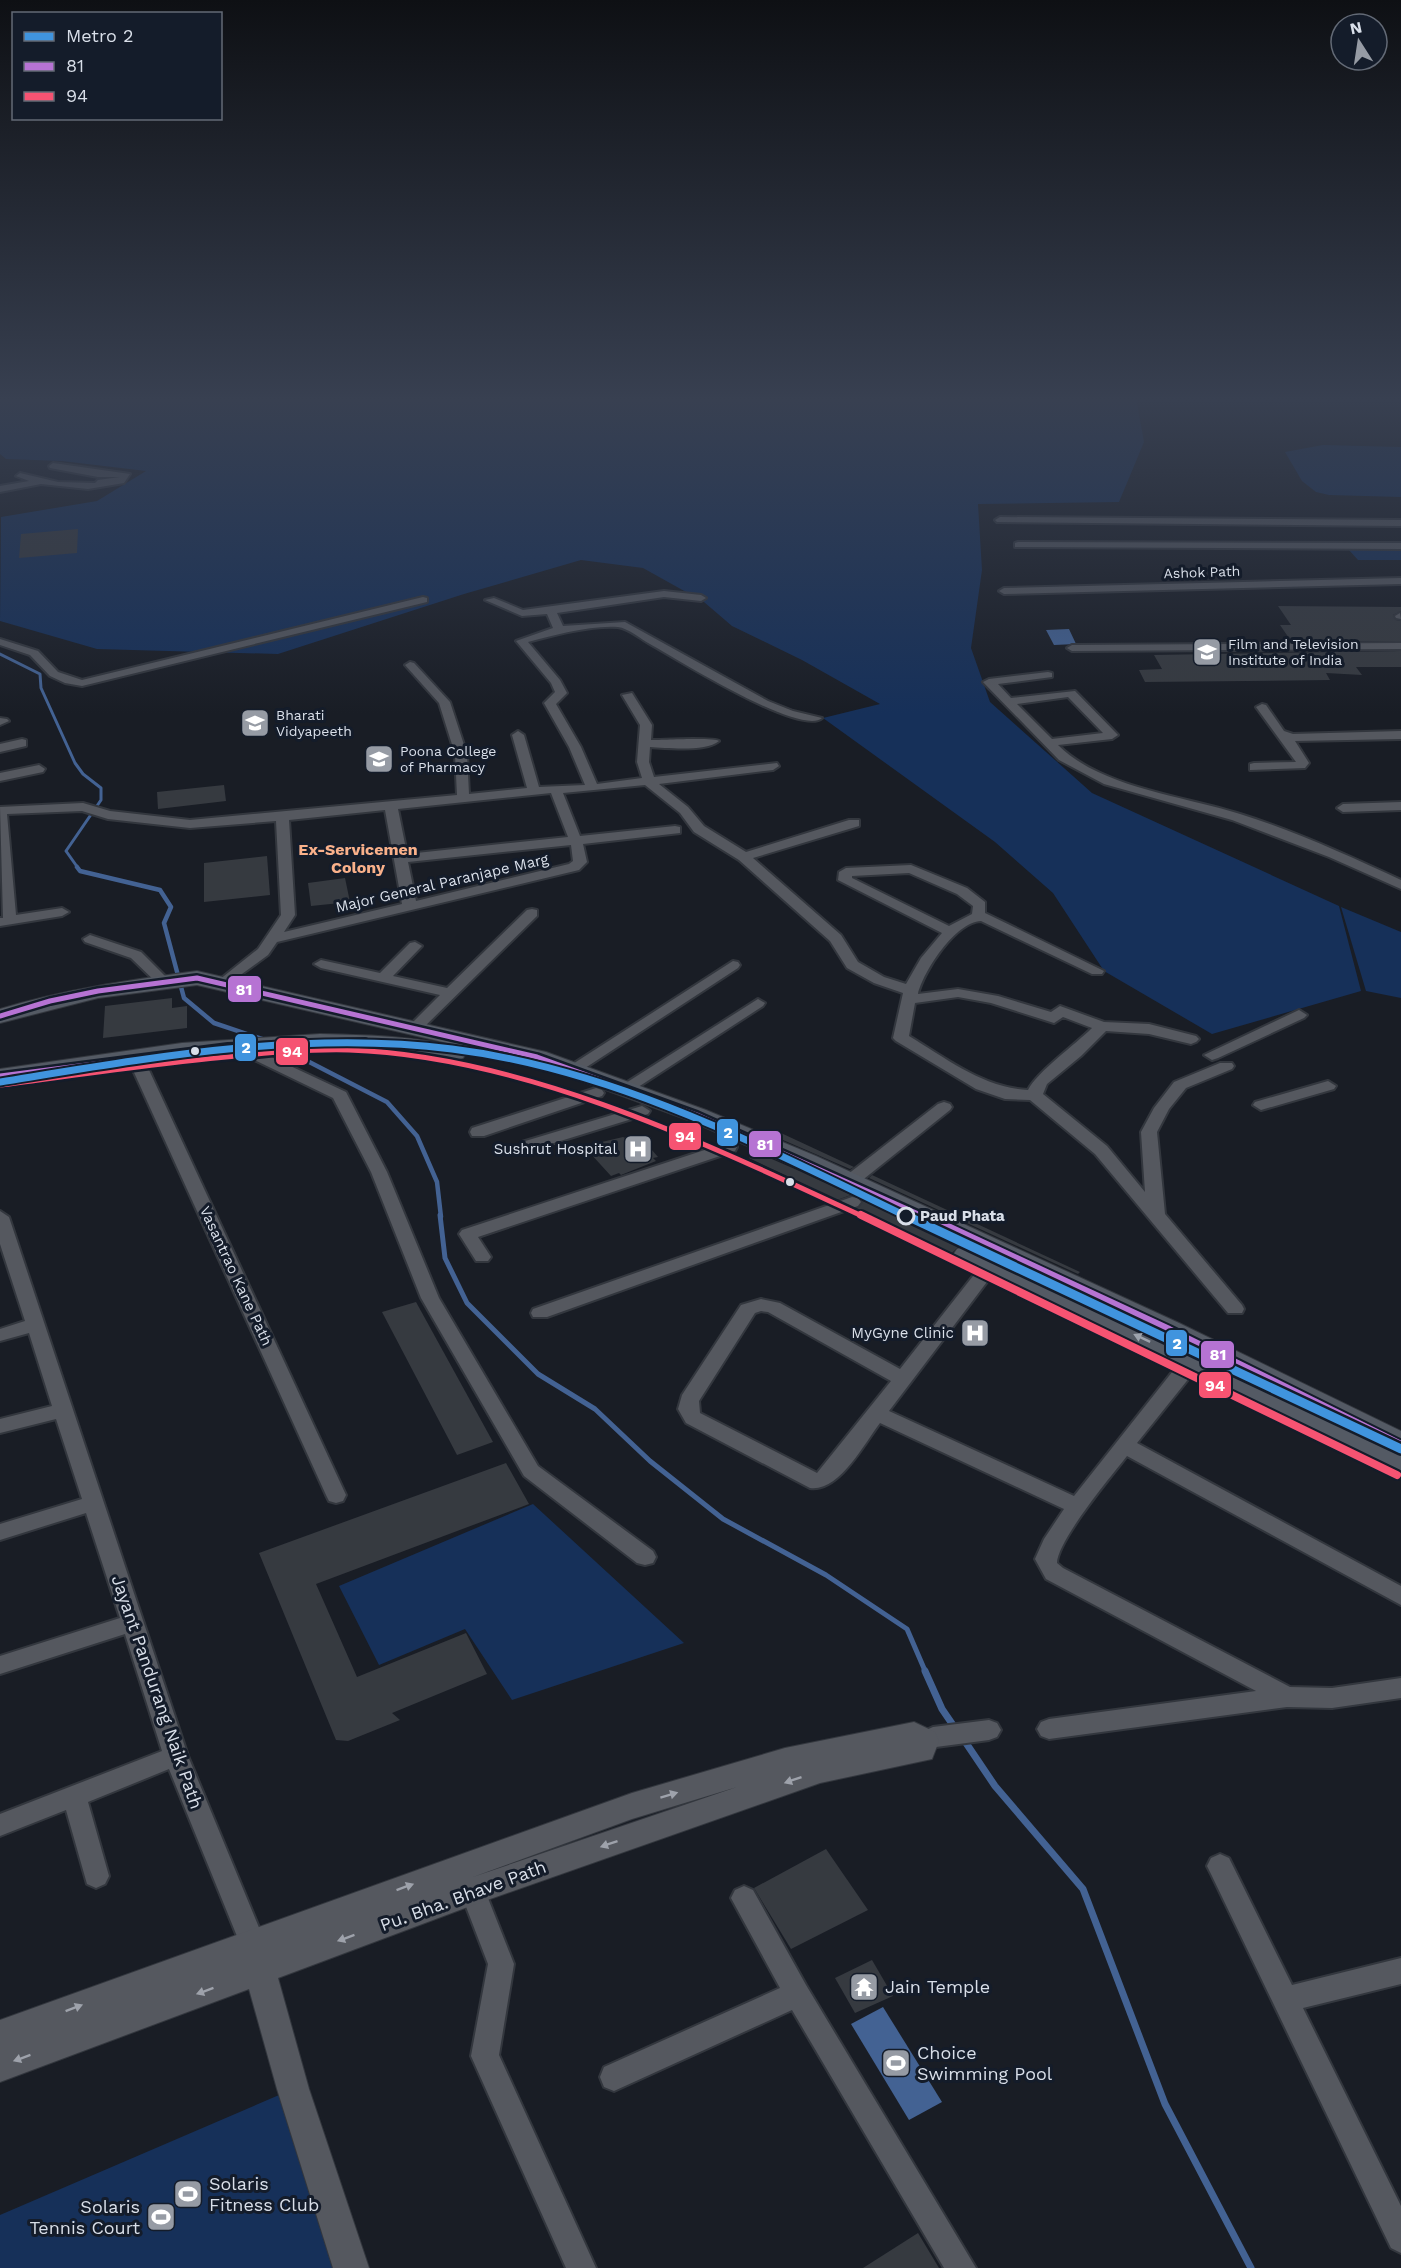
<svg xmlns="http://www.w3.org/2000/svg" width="1401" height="2268" viewBox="0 0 1401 2268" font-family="'Work Sans',sans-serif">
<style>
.green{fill:#163059}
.water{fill:#436293}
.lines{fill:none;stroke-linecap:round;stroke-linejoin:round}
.stream-far3{stroke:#436293;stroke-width:3}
.stream-far2{stroke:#436293;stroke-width:4.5}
.stream-far1{stroke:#436293;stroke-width:5}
.stream{stroke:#436293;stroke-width:7}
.building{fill:#363a40}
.minor-casing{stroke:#33373e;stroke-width:4}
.tertiary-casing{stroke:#33373e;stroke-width:2}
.primary-casing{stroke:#33373e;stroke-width:2}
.minor{fill:#55585f;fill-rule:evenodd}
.tertiary{fill:#55585f;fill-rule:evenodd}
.primary{fill:#545a64;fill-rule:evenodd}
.bus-1-far1-casing{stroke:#141c2a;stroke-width:10}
.bus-1-casing{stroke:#141c2a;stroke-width:12}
.bus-2-far1-casing{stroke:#141c2a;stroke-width:10}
.bus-2-casing{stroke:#141c2a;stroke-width:12}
.bus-1-far1{stroke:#b673d3;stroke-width:5}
.bus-1{stroke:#b673d3;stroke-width:8}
.bus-2-far1{stroke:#f65372;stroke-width:5}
.bus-2{stroke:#f65372;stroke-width:8}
.metro-1-far1-casing{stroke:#141c2a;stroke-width:11}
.metro-1-casing{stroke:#141c2a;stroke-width:14}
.metro-1-far1{stroke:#4094de;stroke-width:7}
.metro-1{stroke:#4094de;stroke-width:9}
.oneway{fill:#9da3ad}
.oneway2{fill:#9ea2ab}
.bus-dot{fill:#d9dfe9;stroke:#141c2a;stroke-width:2}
.stop-dot{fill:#141c2a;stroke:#d9dfe9;stroke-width:3}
.labels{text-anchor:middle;stroke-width:6;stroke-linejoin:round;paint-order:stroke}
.far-street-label{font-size:14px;fill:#d9dfe9;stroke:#141c2a}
.far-poi-label{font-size:14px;fill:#d9dfe9;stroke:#141c2a;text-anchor:start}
.street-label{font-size:15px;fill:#d9dfe9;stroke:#141c2a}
.poi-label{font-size:15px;fill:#d9dfe9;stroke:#141c2a;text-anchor:end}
.stop-label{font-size:15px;font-weight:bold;fill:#d9dfe9;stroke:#141c2a;text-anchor:start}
.neighbourhood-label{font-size:16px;font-weight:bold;fill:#fab18a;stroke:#141c2a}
.near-street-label{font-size:18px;fill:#d9dfe9;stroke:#141c2a}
.near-poi-label{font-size:18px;fill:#d9dfe9;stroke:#141c2a;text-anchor:start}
.line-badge{stroke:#141c2a;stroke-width:2}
.badge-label{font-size:16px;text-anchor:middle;font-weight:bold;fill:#fff}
</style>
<rect width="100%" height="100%" fill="#191d25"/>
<g class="green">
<path d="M0,397H1136L1144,442L1119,502L978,504L982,570L971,648L990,702L1092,793L1339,906L1361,991L1212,1034L1104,971L1053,893L995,842L823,718L880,704L802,660L732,626L704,602L643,568L581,560L464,594L278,654L97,649L0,621L1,517L97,501L146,471L62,461L6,459L0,454Z"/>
<path d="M1323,445L1401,447V497L1329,495L1316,492L1302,481L1285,452Z"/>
<path d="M1349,550H1401V560H1358Z"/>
<path d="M1341,907L1401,932V998L1366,991Z"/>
<path d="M533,1504L684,1643L512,1700L465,1629L379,1665L339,1586Z"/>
<path d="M293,2089L351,2268H0V2215Z"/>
</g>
<g class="water">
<path d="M1069,629L1076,644L1054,645L1046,630Z"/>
<path d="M883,2007L942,2102L909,2120L851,2024Z"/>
</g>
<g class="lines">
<path class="stream-far3" d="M0,654L40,674L41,688L75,763L83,774L101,788V800L66,851L78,868"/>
<g class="stream-far2">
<path d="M77,867L80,871L160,890L171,907L164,923L184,998L214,1023L265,1040"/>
<path d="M284,1049L387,1102L417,1136L437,1182L441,1217"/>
</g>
<path class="stream-far1" d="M440,1215L445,1258L467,1303L538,1374L595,1409L650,1461L723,1519L826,1575L907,1629L926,1673"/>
<g class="stream">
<path d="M925,1671L942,1709L955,1728"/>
<path d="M964,1740L995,1786L1083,1889L1165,2104L1251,2268"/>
</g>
</g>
<g class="building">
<path d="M78,529L77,553L19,558L21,534Z"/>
<path d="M1278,606L1401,607V611L1393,615L1396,620L1401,621V641H1291L1280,625H1291Z"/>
<path d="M1401,651V667H1356L1362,675L1326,673L1330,680L1145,682L1139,670L1162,669L1154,655Z"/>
<path d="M224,785L226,801L158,809L157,792Z"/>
<path d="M267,856L270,895L204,902V863Z"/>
<path d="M345,878L350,902L311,906L308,883Z"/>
<path d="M172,998V1008L187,1006V1028L103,1038L105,1006Z"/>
<path d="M781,1133L854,1167L850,1169L776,1137Z"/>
<path d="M623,1137L651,1149L658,1157L653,1158L656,1161L621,1175L619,1173L611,1176L590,1153L595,1151L589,1145Z"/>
<path d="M756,1152L797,1170L851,1195L837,1200L749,1158Z"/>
<path d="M872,1175L1080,1272L1078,1274L869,1178Z"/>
<path d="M863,1201L959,1246L951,1254L856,1209Z"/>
<path d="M416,1302L493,1442L457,1455L382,1312Z"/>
<path d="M506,1463L529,1504L316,1584L357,1677L466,1633L487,1674L392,1713L400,1720L348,1741L336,1740L259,1553Z"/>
<path d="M826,1849L868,1910L791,1949L754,1888Z"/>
<path d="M872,1960L893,1996L855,2013L835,1978Z"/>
<path d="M918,2233L939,2268H863Z"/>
</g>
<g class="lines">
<g class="minor-casing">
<g id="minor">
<path d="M53,463L130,474L124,483L88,489L41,484L0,492V486L29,481L16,476L20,473L58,482L95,483L98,480L120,477H98L50,468L49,466Z"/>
<path d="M1000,517L1401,520V526L997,522L995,520Z"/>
<path d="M1018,542L1401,543V549L1015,547V543Z"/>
<path d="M1401,578V584L1004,594L999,591L1004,588Z"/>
<path d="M664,591L701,595L706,598L701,601L664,597L557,613L563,626L625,622L768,701L793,711L822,718C801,737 675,658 650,644C641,639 628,628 618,627C591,625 554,635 528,642L560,680L567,693L556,704L581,747L597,784L642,778L637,762L640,725L622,695L632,693L652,725L651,740C663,740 715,737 719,741C706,752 668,748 650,747L649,762L654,777L777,763L779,766L773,770L659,784L688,807L704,826L746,852L849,820H859V826L753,858L841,935L858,962L884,977L906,984L921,958L942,933L838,880L839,872L846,868L911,865L967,888L985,902V913L1104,971L1102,974H1092L981,921C955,922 923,972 918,994L958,989L998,996L1051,1012L1060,1006L1104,1022L1149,1024L1196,1036L1199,1039L1196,1042L1191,1044L1149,1034L1106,1031L1081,1056L1047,1084L1043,1094L1107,1146L1145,1192L1141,1132L1154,1108L1174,1082L1220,1063H1232L1234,1066L1232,1069L1186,1088L1169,1109L1157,1132L1165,1214L1242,1305L1244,1309L1242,1313H1228L1095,1154L1030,1100L1005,1099L976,1089L896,1041L893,1038L903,993L874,983L847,968L830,941L739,860L694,832L680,813L645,785L563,793L580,836L675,826L680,827V833L583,844L587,862L579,870L277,942L268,955L224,987L219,986L217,983L219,980L258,949L281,915L276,821L190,828L108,819L82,811L7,814L16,915L62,908L69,912L62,916L0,926V918H3L0,807L83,803L110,811L190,820L457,795L455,754L439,703L405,665L410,662L414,663L450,702L467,754L469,794L527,788L512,735L518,731L524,735L539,787L585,785L569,747L544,703L555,692L551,683L516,641L553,628L547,614L522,616L485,600L494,598L523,610ZM551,793L568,837L407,854L398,809ZM385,810L402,904L284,932L295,915L289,820ZM571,845L573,861L569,864L416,901L408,862ZM909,873L957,894L973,906L972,914L949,926L852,878V876ZM958,997L991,1003L1054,1023L1063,1017L1092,1028C1076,1044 1037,1072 1028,1090C984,1088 947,1059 909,1036L915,1003Z"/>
<path d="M423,597L427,598V602L82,686L65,683L50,676L30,655L0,645V639L38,651L58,672L82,680Z"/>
<path d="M1400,613L1401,619L1396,618L1395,616Z"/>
<path d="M1401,643V649L1072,651L1067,648L1072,645Z"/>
<path d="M1048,672L1052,673V677L998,684L1011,698L1075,691L1118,735L1112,739L1058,745C1101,788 1184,796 1240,814C1295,831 1349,856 1401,880V889L1329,857L1232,820L1104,784L1059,760L983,682L989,679ZM1068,697L1103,733L1052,739L1017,704Z"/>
<path d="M1262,704L1266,705L1284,731L1293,734L1401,731V739L1295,741L1309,763L1305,768L1250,770V764L1254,763L1296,762L1256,707Z"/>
<path d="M0,718L7,719L9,721L0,725Z"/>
<path d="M22,739L26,740V746L0,752V744Z"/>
<path d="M39,765L45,769L43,772L0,781V773Z"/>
<path d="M1401,802V810L1343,812L1337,808L1343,804Z"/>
<path d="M532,909L537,910V916L420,1031L415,1033L407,1028L440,995L321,968L314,964L321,960L380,973L410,943L415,942L422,946L393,976L447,988L527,910Z"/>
<path d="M90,935L141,952L170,981L168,984H158L131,958L85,942L83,939Z"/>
<path d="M733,961L738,962L740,965L738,968L579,1072L573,1074L565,1069Z"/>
<path d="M758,999L765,1003L763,1006L632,1091H620L618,1088Z"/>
<path d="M1299,1010L1307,1015L1304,1018L1218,1058L1212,1060L1204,1055Z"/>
<path d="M239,1042L346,1092L387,1172L439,1298L538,1466L653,1551L656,1557L653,1563L645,1565L637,1563L524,1476L421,1298L371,1172L333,1098L234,1050L231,1047L234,1044Z"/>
<path d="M135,1052L143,1057L346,1495L343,1501L336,1503L329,1501L326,1495L127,1057Z"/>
<path d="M1328,1081L1336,1086L1334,1089L1261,1110L1253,1105L1255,1102Z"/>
<path d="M596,1088L602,1090L604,1093L602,1096L484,1136H472L470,1132L472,1128Z"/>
<path d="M944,1102L950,1104L952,1107L950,1110L855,1186H843L840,1182L843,1178L938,1104Z"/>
<path d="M642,1106L650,1111L648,1114L528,1151L520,1146L522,1142Z"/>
<path d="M729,1142L735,1143L737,1147L735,1151L478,1237L491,1257L488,1261H476L459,1234L462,1230Z"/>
<path d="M852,1197L858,1198L861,1202L858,1206L547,1317H533L531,1313L533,1309Z"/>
<path d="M0,1211L9,1217L188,1756L265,1942L261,1951L252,1954L243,1951L169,1769L88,1802L109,1876L105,1884L96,1888L87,1884L66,1810L0,1836V1814L162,1751L125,1634L0,1674V1656L120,1618L86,1513L0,1540V1524L82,1499L56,1419L0,1433V1419L52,1406L29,1333L0,1341V1329L25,1321L0,1244Z"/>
<path d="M990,1260L996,1262L999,1266L996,1270L889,1411L1074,1496L1184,1357H1198L1201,1362L1198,1367L1137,1443L1401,1586V1605L1127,1456C1112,1475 1057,1541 1057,1563L1063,1568L1290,1687L1332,1688L1401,1678V1698L1332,1708L1287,1707L1049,1739L1041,1736L1037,1729L1041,1722L1049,1719L1256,1691L1046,1579L1035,1559L1044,1539L1064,1509L880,1423C864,1444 839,1492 810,1488L686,1423L678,1409L682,1395L741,1305L761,1299L780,1303L900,1369L984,1262ZM761,1311L768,1312L891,1381L817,1473L700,1413L699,1401L755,1313Z"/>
<path d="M989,1720L997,1723L1001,1730L997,1737L989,1740L936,1747L925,1751L917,1748L913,1741L917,1734L933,1727Z"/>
<path d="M1220,1854L1229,1858L1292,1985L1401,1958V1984L1303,2008L1401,2206V2253L1391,2248L1211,1874L1207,1866L1211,1858Z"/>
<path d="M473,1879L482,1883L514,1964L499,2055L596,2268H566L471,2056L488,1964L460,1891L464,1883Z"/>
<path d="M744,1886L753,1890L806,1985L976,2268H944L792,2010L614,2091L604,2087L600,2077L604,2067L780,1988L731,1898L735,1890Z"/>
</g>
</g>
<g class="tertiary-casing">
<path id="tertiary" d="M914,1722L935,1732L939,1741L932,1759L820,1783L473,1905L278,1978L309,2089L369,2268H333L277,2089L249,1989L0,2082V2020L632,1793L785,1748ZM737,1787L473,1877L270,1951L632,1819Z"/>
</g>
<g class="primary-casing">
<g id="primary">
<path d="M197,971L546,1052L706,1110L816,1156L1179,1323L1401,1431V1479L1146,1351L957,1261L953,1255L957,1249L965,1246L798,1168L688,1120L529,1062L197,985L98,998L0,1023V1009C65,989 130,980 197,971Z"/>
<path d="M320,1034C368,1035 417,1036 463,1048L467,1053L463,1058L455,1060C302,1035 152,1061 0,1083V1069L182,1043Z"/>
</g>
</g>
<use href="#minor" class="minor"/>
<use href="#tertiary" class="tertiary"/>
<use href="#primary" class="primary"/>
<g class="bus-1-far1-casing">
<g id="bus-1-far1">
<path d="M0,1016L50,1001L98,991L197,978L537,1057L697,1115L925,1217"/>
<path d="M0,1076L228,1047L365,1042"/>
</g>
</g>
<g class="bus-1-casing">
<path id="bus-1" d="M922,1215L1169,1330L1401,1445"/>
</g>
<g class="bus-2-far1-casing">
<path id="bus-2-far1" d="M1,1085C76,1075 151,1064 226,1057C267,1053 308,1049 349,1050C525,1056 707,1144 864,1217"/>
</g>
<g class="bus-2-casing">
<path id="bus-2" d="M861,1215L1397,1475"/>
</g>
<use href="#bus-1-far1" class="bus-1-far1"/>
<use href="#bus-1" class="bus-1"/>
<use href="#bus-2-far1" class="bus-2-far1"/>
<use href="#bus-2" class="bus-2"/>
<g class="metro-1-far1-casing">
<path id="metro-1-far1" d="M0,1082C149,1058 301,1030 452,1049C614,1069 763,1147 908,1217"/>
</g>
<g class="metro-1-casing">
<path id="metro-1" d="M905,1215L1401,1449"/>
</g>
<use href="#metro-1-far1" class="metro-1-far1"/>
<use href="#metro-1" class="metro-1"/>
</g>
<defs><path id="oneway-solid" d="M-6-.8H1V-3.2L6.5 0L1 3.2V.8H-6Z" transform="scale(1.5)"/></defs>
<use class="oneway" href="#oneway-solid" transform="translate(1142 1338) rotate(-155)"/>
<g class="oneway2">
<use href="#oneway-solid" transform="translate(793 1780) rotate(161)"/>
<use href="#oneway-solid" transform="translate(669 1795) rotate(-17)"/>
<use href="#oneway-solid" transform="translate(609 1844) rotate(161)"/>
<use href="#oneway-solid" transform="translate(405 1887) rotate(-20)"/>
<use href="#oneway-solid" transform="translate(346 1938) rotate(160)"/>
<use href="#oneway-solid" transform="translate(205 1991) rotate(160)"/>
<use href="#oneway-solid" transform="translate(74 2008) rotate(-21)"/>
<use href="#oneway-solid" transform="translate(22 2058) rotate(160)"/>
</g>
<linearGradient id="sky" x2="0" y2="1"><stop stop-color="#0e1014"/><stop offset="0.56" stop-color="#384051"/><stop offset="1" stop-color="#384051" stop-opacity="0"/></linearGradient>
<rect width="1401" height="714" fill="url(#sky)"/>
<defs>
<g id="university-square" transform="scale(1.5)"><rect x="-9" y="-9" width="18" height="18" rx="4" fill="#969ba4" stroke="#141c2a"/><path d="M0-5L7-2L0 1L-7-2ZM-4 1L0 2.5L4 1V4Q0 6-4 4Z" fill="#fff"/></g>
<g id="hospital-square" transform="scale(1.5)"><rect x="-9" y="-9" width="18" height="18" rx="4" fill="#969ba4" stroke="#141c2a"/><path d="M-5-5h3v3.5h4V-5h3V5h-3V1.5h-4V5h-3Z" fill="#fff"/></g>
<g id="temple-square" transform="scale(1.5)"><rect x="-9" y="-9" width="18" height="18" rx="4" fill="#969ba4" stroke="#141c2a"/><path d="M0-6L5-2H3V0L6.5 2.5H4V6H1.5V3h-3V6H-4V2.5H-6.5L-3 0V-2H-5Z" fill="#fff"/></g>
<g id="stadium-square" transform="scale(1.5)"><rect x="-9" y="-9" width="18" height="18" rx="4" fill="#969ba4" stroke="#141c2a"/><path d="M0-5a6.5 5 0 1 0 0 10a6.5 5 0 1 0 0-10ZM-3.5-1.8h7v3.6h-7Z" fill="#fff"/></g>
</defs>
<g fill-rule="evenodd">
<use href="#university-square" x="1207" y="652"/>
<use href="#university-square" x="255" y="723"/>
<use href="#university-square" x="379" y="759"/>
<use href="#hospital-square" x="638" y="1149"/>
<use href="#hospital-square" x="975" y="1333"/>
<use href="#temple-square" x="864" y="1987"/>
<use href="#stadium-square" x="896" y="2063"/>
<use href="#stadium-square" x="188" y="2194"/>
<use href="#stadium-square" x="161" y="2217"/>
</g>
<g class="bus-dot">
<circle cx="195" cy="1051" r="5"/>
<circle cx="790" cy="1182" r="5"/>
</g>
<circle class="stop-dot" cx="906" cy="1216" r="8"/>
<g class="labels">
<g class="far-street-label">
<text transform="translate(1202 572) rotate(-2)" y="5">Ashok Path</text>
</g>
<g class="far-poi-label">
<text x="1228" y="649">Film and Television<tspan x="1228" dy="16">Institute of India</tspan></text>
<text x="276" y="720">Bharati<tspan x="276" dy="16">Vidyapeeth</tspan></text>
<text x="400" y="756">Poona College<tspan x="400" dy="16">of Pharmacy</tspan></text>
</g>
<g class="street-label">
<text transform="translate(442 883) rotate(-13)" y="5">Major General Paranjape Marg</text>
<text transform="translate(236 1276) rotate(65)" y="5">Vasantrao Kane Path</text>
</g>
<g class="poi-label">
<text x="617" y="1154">Sushrut Hospital</text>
<text x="954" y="1338">MyGyne Clinic</text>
</g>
<g class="stop-label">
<text x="920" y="1221">Paud Phata</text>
</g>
<g class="neighbourhood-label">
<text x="358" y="855">Ex-Servicemen<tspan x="358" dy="18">Colony</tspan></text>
</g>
<g class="near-street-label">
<text transform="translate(157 1692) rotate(71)" y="6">Jayant Pandurang Naik Path</text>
<text transform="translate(463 1896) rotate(-20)" y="6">Pu. Bha. Bhave Path</text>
</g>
<g class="near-poi-label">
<text x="885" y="1993">Jain Temple</text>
<text x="917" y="2059">Choice<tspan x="917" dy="21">Swimming Pool</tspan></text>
<text x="209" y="2190">Solaris<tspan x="209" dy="21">Fitness Club</tspan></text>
<text x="140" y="2213" text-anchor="end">Solaris<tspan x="140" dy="21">Tennis Court</tspan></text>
</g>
</g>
<g class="line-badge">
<rect x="227" y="975" width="35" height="28" rx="6" fill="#b673d3"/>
<rect x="234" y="1033" width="23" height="29" rx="6" fill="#4094de"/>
<rect x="275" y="1037" width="34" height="29" rx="6" fill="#f65372"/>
<rect x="716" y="1118" width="23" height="29" rx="6" fill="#4094de"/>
<rect x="668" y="1122" width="34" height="29" rx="6" fill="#f65372"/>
<rect x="748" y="1130" width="34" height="28" rx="6" fill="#b673d3"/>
<rect x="1165" y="1329" width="23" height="28" rx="6" fill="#4094de"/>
<rect x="1200" y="1340" width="35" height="29" rx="6" fill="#b673d3"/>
<rect x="1198" y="1371" width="34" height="28" rx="6" fill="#f65372"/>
</g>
<g class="badge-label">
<text x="244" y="995">81</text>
<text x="246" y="1053">2</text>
<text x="292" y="1057">94</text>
<text x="728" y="1138">2</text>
<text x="685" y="1142">94</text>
<text x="765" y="1150">81</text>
<text x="1177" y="1349">2</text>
<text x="1218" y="1360">81</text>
<text x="1215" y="1391">94</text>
</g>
<rect x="12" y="12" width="210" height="108" fill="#141c2a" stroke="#636a76" stroke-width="1.5"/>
<rect x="24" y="32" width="30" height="9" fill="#4094de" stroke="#636a76" stroke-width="1.5"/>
<text x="66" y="42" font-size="18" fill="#d9dfe9">Metro 2</text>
<rect x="24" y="62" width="30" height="9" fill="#b673d3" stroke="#636a76" stroke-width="1.5"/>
<text x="66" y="72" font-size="18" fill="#d9dfe9">81</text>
<rect x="24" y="92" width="30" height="9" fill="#f65372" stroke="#636a76" stroke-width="1.5"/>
<text x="66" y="102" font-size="18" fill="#d9dfe9">94</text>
<g transform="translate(1359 42) rotate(348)"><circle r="28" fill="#141c2a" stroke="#636a76" stroke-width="1.5"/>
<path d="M0-4.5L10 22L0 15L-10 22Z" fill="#969ba4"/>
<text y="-9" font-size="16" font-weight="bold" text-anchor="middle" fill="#d9dfe9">N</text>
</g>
</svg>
